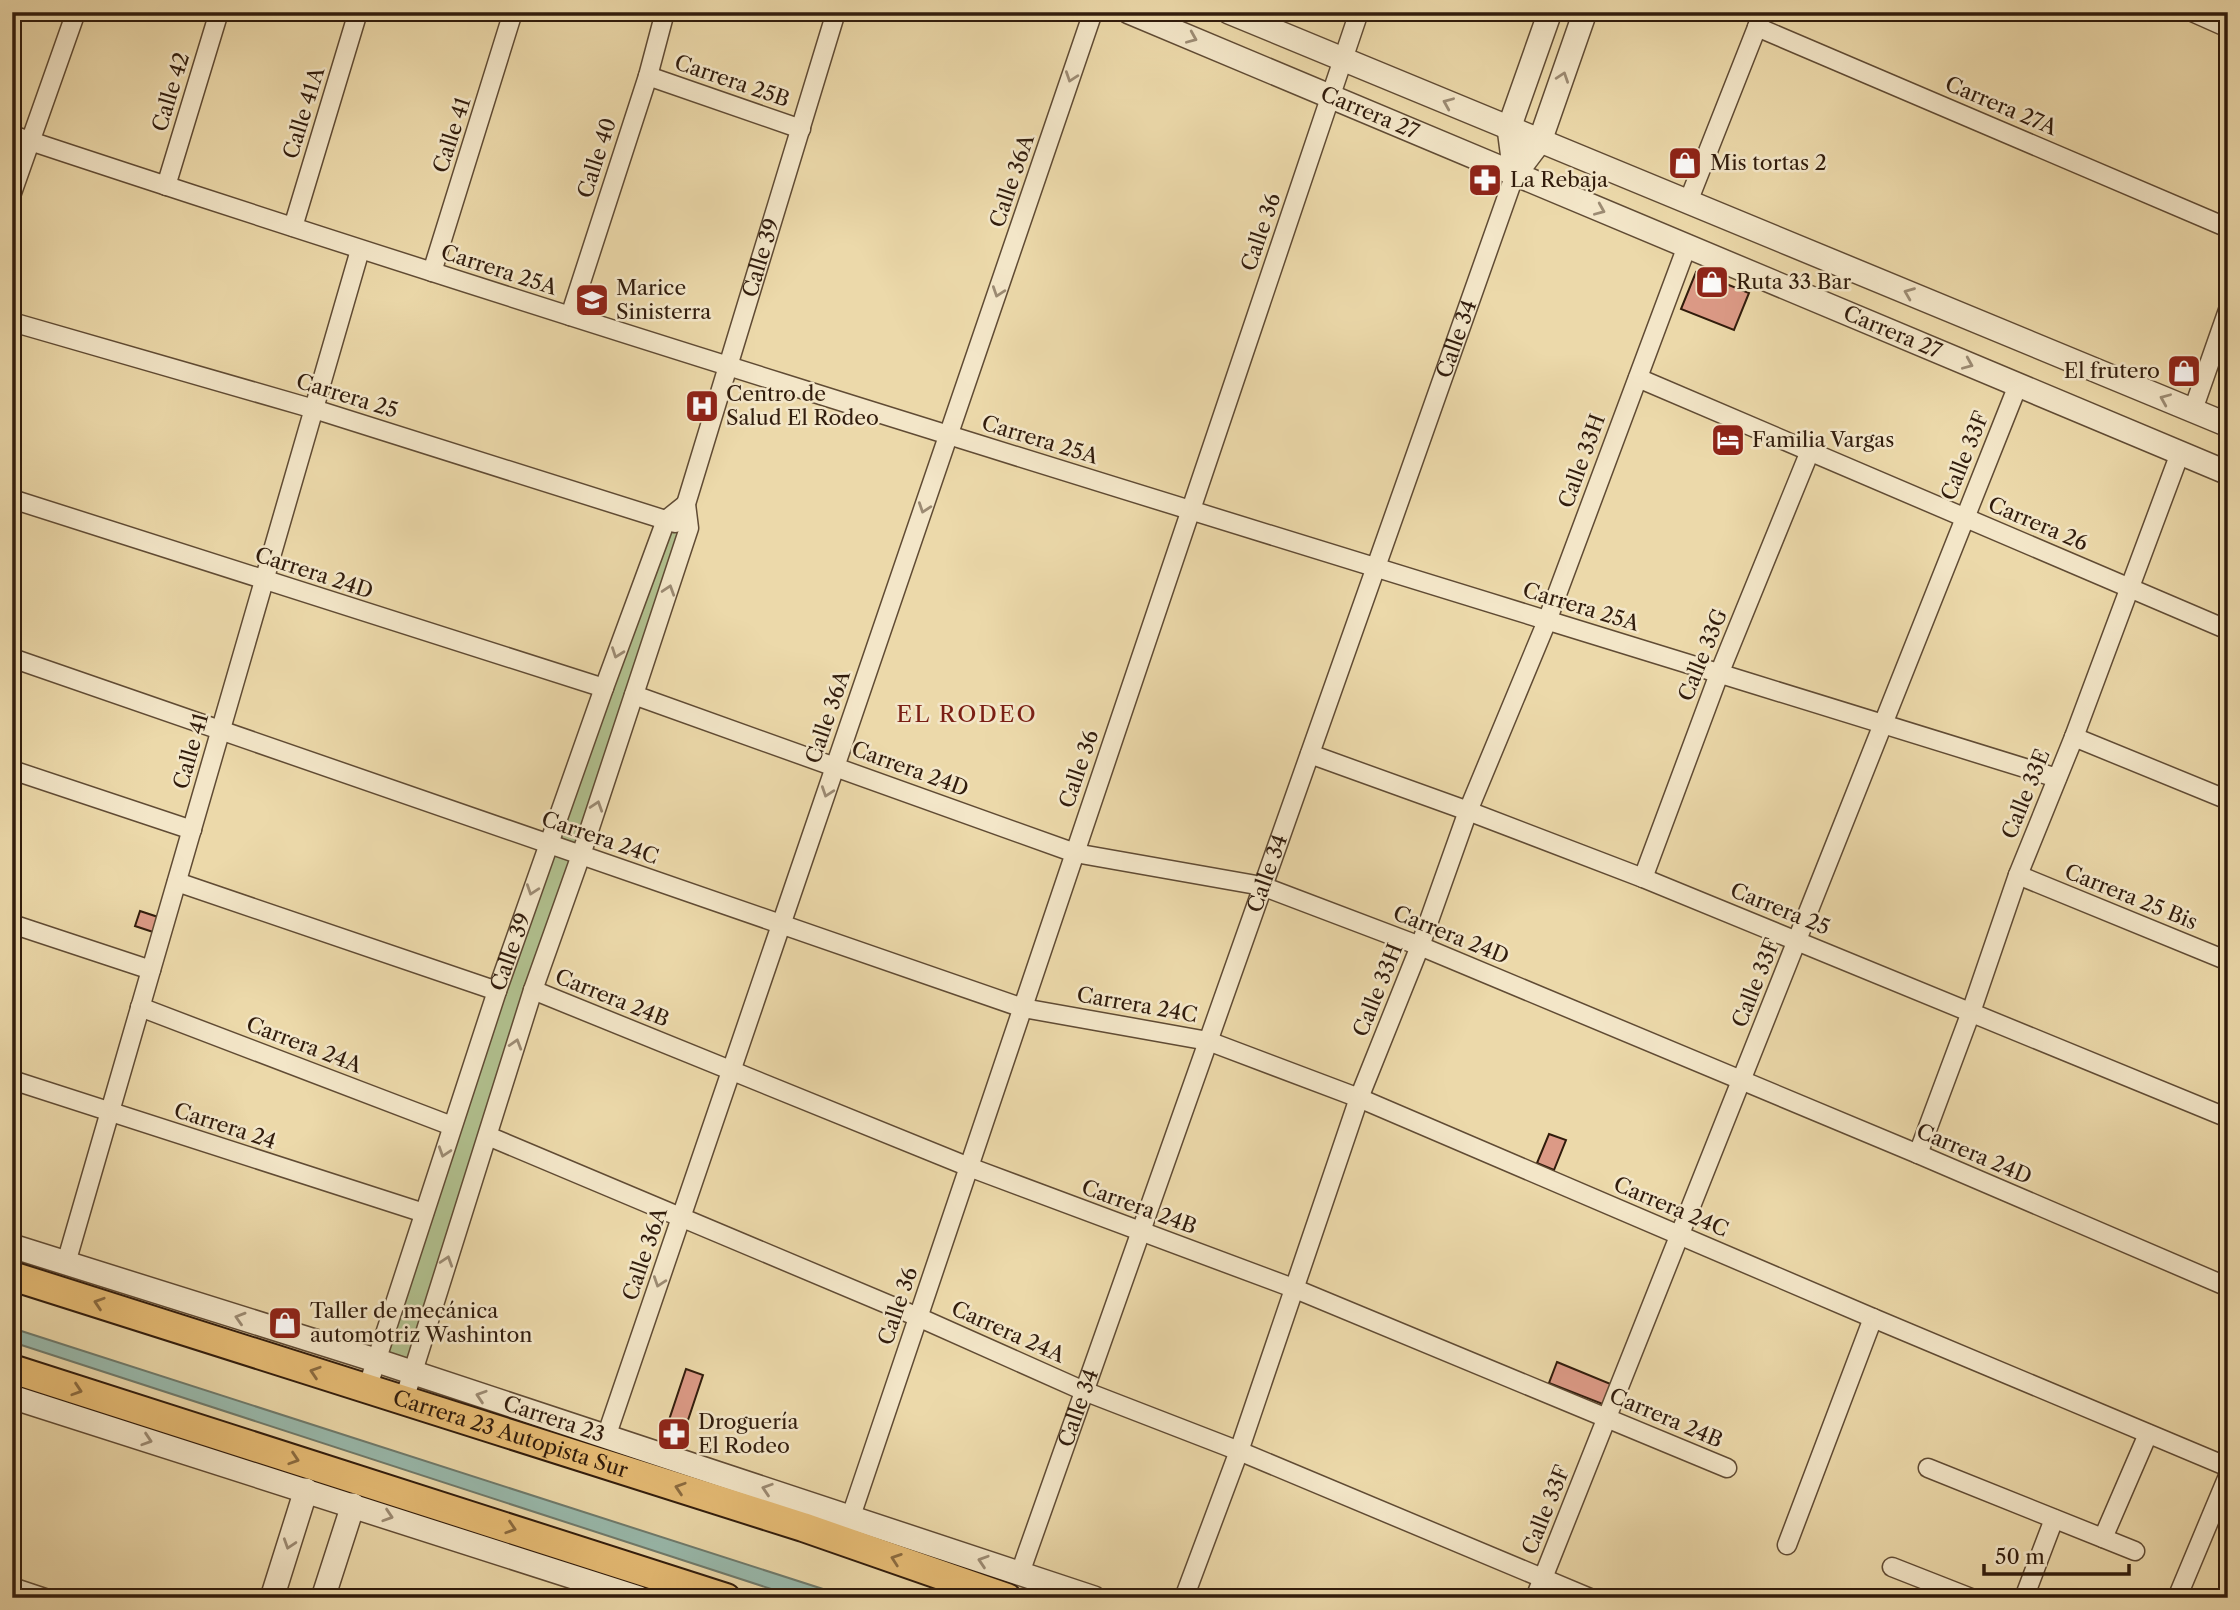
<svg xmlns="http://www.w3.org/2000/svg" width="2240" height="1610" viewBox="0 0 2240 1610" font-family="'Libre Caslon Text',serif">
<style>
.green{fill:#b1c08e;stroke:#716e4d;stroke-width:2}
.water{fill:#99baad;stroke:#6f7b6d;stroke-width:2}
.building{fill:#dc9a86;stroke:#311c0c;stroke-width:2}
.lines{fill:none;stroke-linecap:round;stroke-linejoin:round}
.minor-casing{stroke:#604b34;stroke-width:21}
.tertiary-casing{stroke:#604b34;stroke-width:26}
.primary-casing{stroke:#311c0c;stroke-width:32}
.minor{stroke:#f3e6c8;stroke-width:18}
.tertiary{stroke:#f3e6c8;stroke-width:23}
.primary{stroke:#e6bc75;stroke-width:28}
.oneway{stroke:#9c8b73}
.oneway2{stroke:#8c6c40}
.labels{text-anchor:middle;stroke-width:5;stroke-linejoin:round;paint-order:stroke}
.street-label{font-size:21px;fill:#311c0c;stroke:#f3e6c8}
.poi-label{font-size:21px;fill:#311c0c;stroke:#f3e6c8;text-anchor:start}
.neighbourhood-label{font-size:23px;letter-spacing:2px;fill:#7a1f14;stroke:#f3e6c8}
</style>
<rect width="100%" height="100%" fill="#ecd9aa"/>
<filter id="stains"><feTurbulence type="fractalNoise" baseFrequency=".00286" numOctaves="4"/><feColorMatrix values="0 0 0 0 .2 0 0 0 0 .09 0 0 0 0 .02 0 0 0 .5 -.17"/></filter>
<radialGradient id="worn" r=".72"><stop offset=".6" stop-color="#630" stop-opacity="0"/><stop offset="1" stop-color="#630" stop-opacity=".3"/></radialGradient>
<path class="green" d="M666,520L689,528L412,1373L375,1360Z"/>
<path class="water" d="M12,1328L851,1598H799L12,1342Z"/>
<g class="building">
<path d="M1696,272L1749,293L1734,330L1681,309Z"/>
<path d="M140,911L167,920L162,935L135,926Z"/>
<path d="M1549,1134L1566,1140L1554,1170L1537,1163Z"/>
<path d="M1557,1362L1613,1385L1605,1405L1549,1383Z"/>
<path d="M686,1369L703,1375L681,1441L664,1435Z"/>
</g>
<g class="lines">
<g class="minor-casing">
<g id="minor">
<path d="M2192,12L2228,28"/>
<path d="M1757,27L2228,228"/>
<path d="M648,76L801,129"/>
<path d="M12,135C690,360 1375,566 2057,778"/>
<path d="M166,186L219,12"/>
<path d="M12,193L76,12"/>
<path d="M1688,202L1763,12"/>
<path d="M293,227L358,12"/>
<path d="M432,272L513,12"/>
<path d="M570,316L648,76L665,12"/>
<path d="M12,322L314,409L675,523"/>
<path d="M1638,378L2228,630"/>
<path d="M2193,410L2228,310"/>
<path d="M12,499L604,688"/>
<path d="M12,658L1023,1008L1208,1041L1359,1098L1873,1318L2228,1467"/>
<path d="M634,695L1075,853L1262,886L1420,946L1918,1154L2228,1287"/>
<path d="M2074,737L2228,800"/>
<path d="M1310,754L1468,811L1643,878L2228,1118"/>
<path d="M12,770L192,830"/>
<path d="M2018,875L2228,961"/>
<path d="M1643,878L1719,674L1810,451"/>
<path d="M177,882L497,991"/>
<path d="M12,924L151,970"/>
<path d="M533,990L969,1167L1293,1288L1727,1468"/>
<path d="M140,1007L452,1126"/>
<path d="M12,1080L424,1213"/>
<path d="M488,1136L918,1317L1084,1391L1239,1451L1590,1598"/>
<path d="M1918,1154L1971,1012L2018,875L2074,737L2180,453"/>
<path d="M66,1263L360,250"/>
<path id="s1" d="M367,1389L497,991L604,688L666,520L686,504"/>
<path id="s2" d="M404,1400L533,990L581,855L689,528L686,504L836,12"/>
<path d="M606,1437L1093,12"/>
<path d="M1928,1468L2135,1551"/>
<path d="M847,1528L1359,12"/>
<path d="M2103,1538L2148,1434"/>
<path d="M1787,1545L1873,1318"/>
<path d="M1892,1567L1971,1598"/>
<path id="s3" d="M1020,1573L1515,174"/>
<path d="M12,1587L45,1598"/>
<path d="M1184,1598L1239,1451L1359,1098L1420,946L1468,811L1547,621L1687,246"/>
<path d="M1535,1598L2018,385"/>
<path d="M2024,1598L2054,1519"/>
<path d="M2177,1598L2228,1476"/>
</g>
</g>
<g class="tertiary-casing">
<g id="tertiary">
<path id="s4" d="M1129,12L2228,473"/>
<path d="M1229,12L2228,425"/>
<path d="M1515,174L1540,141L1585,12"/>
<path d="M1515,174L1509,128L1550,12"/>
<path id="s5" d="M12,1246L375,1360L1094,1598"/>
<path d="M12,1397L639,1598"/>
<path d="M272,1598L306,1490"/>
<path d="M323,1598L353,1505"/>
</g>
</g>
<g class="primary-casing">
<g id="primary">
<path id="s6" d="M12,1276L803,1527L1007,1598"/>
<path d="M12,1369L726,1598"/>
</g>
</g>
<use href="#minor" class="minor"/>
<use href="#tertiary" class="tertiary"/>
<use href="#primary" class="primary"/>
</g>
<defs><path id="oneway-chevron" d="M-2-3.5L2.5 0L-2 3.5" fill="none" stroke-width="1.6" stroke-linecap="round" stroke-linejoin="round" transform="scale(1.75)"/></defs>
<g class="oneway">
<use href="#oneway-chevron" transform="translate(1192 38) rotate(23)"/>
<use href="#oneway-chevron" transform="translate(1071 77) rotate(109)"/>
<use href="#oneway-chevron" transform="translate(1563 77) rotate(-71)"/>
<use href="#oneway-chevron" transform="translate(1448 103) rotate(-157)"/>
<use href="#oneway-chevron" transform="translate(1600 210) rotate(23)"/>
<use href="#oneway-chevron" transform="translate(998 292) rotate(109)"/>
<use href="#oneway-chevron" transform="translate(1909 293) rotate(-158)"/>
<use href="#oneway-chevron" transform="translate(1968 364) rotate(23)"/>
<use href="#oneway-chevron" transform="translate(2165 399) rotate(-157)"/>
<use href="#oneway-chevron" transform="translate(924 508) rotate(109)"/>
<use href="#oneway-chevron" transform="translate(669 590) rotate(-72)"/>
<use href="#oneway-chevron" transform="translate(617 653) rotate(110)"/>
<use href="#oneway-chevron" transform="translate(827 792) rotate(109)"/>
<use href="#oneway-chevron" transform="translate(597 806) rotate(-72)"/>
<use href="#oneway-chevron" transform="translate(532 890) rotate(109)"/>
<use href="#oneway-chevron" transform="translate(516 1044) rotate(-73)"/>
<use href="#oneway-chevron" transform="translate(444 1152) rotate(108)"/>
<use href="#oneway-chevron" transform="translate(447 1261) rotate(-72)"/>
<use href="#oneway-chevron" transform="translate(659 1282) rotate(109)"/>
<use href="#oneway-chevron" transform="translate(240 1318) rotate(-163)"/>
<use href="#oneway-chevron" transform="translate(481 1396) rotate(-162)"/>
<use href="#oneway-chevron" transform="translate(147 1440) rotate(18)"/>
<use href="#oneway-chevron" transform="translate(767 1489) rotate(-162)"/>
<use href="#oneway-chevron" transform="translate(388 1516) rotate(18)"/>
<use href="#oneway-chevron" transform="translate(289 1544) rotate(108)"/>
<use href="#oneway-chevron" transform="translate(983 1561) rotate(-162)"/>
</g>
<g class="oneway2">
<use href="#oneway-chevron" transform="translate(99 1303) rotate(-162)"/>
<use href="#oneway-chevron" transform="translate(315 1372) rotate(-162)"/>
<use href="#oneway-chevron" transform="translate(77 1390) rotate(18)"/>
<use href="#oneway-chevron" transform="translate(294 1459) rotate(18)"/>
<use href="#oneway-chevron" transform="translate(680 1488) rotate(-162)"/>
<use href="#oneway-chevron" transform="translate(511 1528) rotate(18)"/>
<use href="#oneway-chevron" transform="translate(896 1559) rotate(-161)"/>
</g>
<defs>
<g id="shop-square" transform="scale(1.75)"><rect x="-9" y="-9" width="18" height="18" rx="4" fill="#8f2418" stroke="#f3e6c8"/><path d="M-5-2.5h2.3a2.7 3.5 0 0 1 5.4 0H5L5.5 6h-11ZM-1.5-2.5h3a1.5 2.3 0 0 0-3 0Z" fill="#fff"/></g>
<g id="pharmacy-square" transform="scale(1.75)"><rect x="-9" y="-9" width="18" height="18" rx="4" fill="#8f2418" stroke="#f3e6c8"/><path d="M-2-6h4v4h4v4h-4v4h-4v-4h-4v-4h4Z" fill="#fff"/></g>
<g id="school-square" transform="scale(1.75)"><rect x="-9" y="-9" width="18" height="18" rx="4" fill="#8f2418" stroke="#f3e6c8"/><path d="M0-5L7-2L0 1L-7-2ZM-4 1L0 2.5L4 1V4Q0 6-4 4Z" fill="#fff"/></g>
<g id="hospital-square" transform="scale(1.75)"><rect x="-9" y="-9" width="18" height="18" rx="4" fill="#8f2418" stroke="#f3e6c8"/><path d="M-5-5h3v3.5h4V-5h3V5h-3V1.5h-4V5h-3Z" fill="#fff"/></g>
<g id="hotel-square" transform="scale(1.75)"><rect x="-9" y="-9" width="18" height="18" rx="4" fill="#8f2418" stroke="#f3e6c8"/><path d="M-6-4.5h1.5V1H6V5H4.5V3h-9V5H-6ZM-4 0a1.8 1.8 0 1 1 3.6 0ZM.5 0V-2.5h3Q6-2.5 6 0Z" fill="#fff"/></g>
</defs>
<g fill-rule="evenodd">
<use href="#shop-square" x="1685" y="163"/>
<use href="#pharmacy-square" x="1485" y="180"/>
<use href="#shop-square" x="1712" y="282"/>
<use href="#school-square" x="592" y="300"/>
<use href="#shop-square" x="2184" y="371"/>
<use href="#hospital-square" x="702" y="406"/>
<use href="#hotel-square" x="1728" y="440"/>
<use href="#shop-square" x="285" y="1323"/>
<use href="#pharmacy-square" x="674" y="1434"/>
</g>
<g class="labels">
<g class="street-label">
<text transform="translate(732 81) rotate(19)" y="7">Carrera 25B</text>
<text transform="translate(171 92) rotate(-73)" y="7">Calle 42</text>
<text transform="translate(2001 106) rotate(23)" y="7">Carrera 27A</text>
<text transform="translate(304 113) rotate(-73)" y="7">Calle 41A</text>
<text dy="7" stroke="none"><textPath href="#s4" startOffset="261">Carrera 27</textPath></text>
<text transform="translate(452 135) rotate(-72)" y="7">Calle 41</text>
<text transform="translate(597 158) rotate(-72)" y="7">Calle 40</text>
<text transform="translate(1012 181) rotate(-71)" y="7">Calle 36A</text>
<text transform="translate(1261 232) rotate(-71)" y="7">Calle 36</text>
<text dy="7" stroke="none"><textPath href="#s2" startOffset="1199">Calle 39</textPath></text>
<text transform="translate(499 270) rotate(18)" y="7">Carrera 25A</text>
<text dy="7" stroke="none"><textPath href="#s4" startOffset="828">Carrera 27</textPath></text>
<text dy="7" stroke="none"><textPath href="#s3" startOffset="1309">Calle 34</textPath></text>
<text transform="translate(347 396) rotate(17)" y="7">Carrera 25</text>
<text transform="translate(1040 440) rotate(17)" y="7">Carrera 25A</text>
<text transform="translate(1965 456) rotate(-68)" y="7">Calle 33F</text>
<text transform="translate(1582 461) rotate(-70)" y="7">Calle 33H</text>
<text transform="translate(2038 524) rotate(23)" y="7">Carrera 26</text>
<text transform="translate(314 573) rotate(18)" y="7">Carrera 24D</text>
<text transform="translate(1581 607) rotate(17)" y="7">Carrera 25A</text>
<text transform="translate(1703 655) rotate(-68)" y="7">Calle 33G</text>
<text transform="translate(828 717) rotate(-71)" y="7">Calle 36A</text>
<text transform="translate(191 751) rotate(-74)" y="7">Calle 41</text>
<text transform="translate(910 769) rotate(20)" y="7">Carrera 24D</text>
<text transform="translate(1079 769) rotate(-71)" y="7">Calle 36</text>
<text transform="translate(2026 794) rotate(-68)" y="7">Calle 33E</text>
<text transform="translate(600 838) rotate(19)" y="7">Carrera 24C</text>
<text dy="7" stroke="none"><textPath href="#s3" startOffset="742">Calle 34</textPath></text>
<text transform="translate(2131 897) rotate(22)" y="7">Carrera 25 Bis</text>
<text transform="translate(1780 909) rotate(22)" y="7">Carrera 25</text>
<text transform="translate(1451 935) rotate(22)" y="7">Carrera 24D</text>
<text dy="7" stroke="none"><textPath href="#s1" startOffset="460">Calle 39</textPath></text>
<text transform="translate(1756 983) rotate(-68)" y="7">Calle 33F</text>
<text transform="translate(1378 990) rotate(-68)" y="7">Calle 33H</text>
<text transform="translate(612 998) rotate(22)" y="7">Carrera 24B</text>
<text transform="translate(1137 1005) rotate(10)" y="7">Carrera 24C</text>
<text transform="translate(304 1045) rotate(21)" y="7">Carrera 24A</text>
<text transform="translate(225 1126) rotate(18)" y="7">Carrera 24</text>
<text transform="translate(1974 1154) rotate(23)" y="7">Carrera 24D</text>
<text transform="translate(1139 1207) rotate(20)" y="7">Carrera 24B</text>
<text transform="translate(1671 1207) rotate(23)" y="7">Carrera 24C</text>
<text transform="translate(645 1254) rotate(-71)" y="7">Calle 36A</text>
<text transform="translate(898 1306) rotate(-71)" y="7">Calle 36</text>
<text transform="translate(1008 1332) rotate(24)" y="7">Carrera 24A</text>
<text dy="7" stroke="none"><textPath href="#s3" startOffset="175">Calle 34</textPath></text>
<text transform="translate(1666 1418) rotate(23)" y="7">Carrera 24B</text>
<text dy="7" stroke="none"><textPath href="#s5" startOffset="569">Carrera 23</textPath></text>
<text dy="7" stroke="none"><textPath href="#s6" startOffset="523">Carrera 23 Autopista Sur</textPath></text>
<text transform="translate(1546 1510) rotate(-68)" y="7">Calle 33F</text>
</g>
<g class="poi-label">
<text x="1710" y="170">Mis tortas 2</text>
<text x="1510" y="187">La Rebaja</text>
<text x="1736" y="289">Ruta 33 Bar</text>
<text x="616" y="295">Marice<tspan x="616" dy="24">Sinisterra</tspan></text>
<text x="2160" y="378" text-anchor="end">El frutero</text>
<text x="726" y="401">Centro de<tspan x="726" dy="24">Salud El Rodeo</tspan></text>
<text x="1752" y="447">Familia Vargas</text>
<text x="310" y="1318">Taller de mecánica<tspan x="310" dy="24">automotriz Washinton</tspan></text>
<text x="698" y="1429">Droguería<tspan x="698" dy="24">El Rodeo</tspan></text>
</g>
<g class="neighbourhood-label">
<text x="967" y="722">EL RODEO</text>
</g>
</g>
<rect width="2240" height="1610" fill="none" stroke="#ecd9aa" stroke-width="42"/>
<rect x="14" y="14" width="2212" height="1582" fill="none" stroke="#311c0c" stroke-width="3.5"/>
<rect x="21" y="21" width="2198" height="1568" fill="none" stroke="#311c0c" stroke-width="2"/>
<path d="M1984 1564v10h145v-10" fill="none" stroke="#311c0c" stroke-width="3.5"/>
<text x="1995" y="1564" font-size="21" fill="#311c0c" stroke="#f3e6c8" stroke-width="5" paint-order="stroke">50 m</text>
<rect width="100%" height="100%" filter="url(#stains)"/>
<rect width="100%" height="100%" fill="url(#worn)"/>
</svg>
